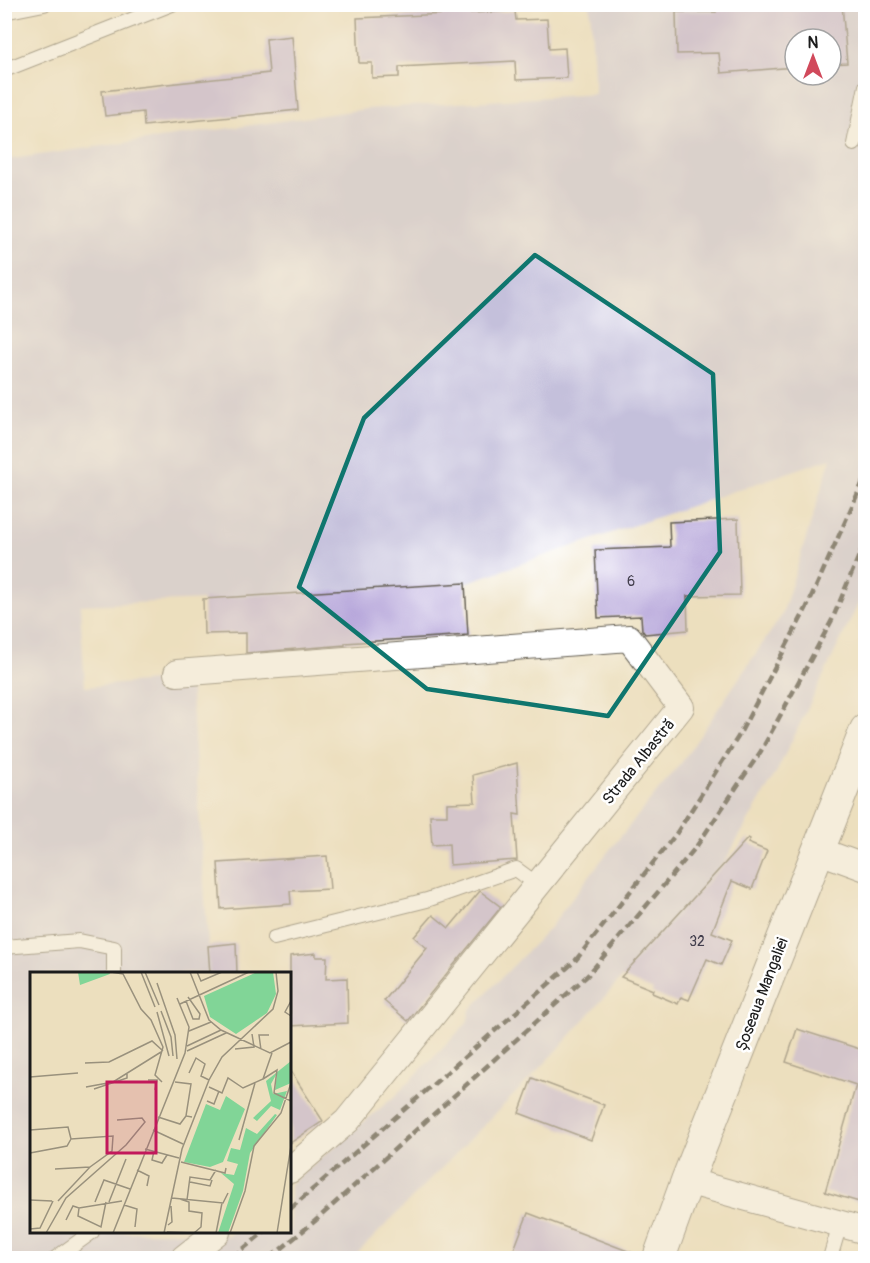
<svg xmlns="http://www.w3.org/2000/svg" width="870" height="1263" viewBox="0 0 870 1263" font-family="Pangolin,sans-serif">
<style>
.industrial{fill:#c4c0db;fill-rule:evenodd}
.building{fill:#b6a6da}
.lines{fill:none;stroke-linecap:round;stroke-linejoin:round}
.service-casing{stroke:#656055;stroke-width:16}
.minor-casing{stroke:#656055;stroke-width:28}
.tertiary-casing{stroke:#656055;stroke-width:34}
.service{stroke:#fff;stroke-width:14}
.minor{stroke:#fff;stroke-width:26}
.tertiary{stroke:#fff;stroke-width:32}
.rail{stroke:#1c1c1c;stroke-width:4.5;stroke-dasharray:9 4.5;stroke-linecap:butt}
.marked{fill:none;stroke:#0f766e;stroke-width:4.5;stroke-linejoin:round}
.labels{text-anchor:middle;stroke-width:5;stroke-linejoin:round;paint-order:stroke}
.number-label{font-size:14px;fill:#423e4c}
.street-label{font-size:16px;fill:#1c1c1c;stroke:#fff}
.inset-road{fill:none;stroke:#99917d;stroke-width:1.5}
.view{fill:#c2185b;fill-opacity:0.15;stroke:#c2185b;stroke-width:3}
.inset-edge{fill:none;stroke:#1c1c1c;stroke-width:3}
</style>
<rect width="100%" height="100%" fill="#fff"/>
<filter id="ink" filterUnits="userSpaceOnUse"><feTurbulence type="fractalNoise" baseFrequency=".0167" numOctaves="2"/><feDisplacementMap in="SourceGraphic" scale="12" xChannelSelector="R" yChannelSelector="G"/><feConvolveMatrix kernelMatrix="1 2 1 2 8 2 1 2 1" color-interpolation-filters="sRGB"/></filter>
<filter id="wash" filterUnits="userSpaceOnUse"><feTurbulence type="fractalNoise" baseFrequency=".008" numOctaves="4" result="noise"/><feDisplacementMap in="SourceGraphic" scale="24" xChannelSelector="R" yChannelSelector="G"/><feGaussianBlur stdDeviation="1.35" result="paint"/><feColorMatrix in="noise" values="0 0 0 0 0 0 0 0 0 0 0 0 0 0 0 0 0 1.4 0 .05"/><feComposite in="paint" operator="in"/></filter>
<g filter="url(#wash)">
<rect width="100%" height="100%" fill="#ecdfbe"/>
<path class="industrial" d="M590,5H865V590L776,773L724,863L553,1055L353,1258H5L4,160L366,109L595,94ZM795,39H831V75H795ZM831,458L782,615L682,762L607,853L548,930L470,1010L467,1023L396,1095L290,1184V1232H233L226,1237L225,1232H32V974L210,973L190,678L85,687L80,605L285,597L362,589L465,583Z"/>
<g id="blocks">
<g class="building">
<path d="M734,4H842L847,63L831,64V39H795V67L721,73L719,53L677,54L676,12H716L715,6Z"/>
<path d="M515,11L516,20L547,19L549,49L565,48L567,78L516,80L515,61L399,67V77L372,78V63H359L357,18Z"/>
<path d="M292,36L298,110L144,126L143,112L105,116L102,91L269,73L266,39Z"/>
<path d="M738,519L740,595L687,596L688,630L645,634L642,630L641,616L598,618L595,550L670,547L669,522Z"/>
<path d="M465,583L468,635L345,643V645L246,653V633L204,634L203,599Z"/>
<path d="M517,763L520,815L514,814L517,860L450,865L449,844L432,845L430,815H447V803L475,802L473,775Z"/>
<path d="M748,838L750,839L748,843L767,851L752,889L732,881L712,932L732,940L721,965L707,959L689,1000L681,997L678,1004L652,993L653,990L621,977Z"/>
<path d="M327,856L330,889L290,891L291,904L221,909L218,863Z"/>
<path d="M480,891L501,907L408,1021L384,1001L427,948L414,937L433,915L449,928Z"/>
<path d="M236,943L237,974H210L208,946Z"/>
<path d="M316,953V957H327L326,979L347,978L348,1023L290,1026V956Z"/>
<path d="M797,1029L866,1051V1204L825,1192L856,1085L786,1062Z"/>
<path d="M290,1070L323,1121L290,1143Z"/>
<path d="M532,1078L604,1105L591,1140L519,1113Z"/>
<path d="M528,1213L641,1256V1258H530L513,1252Z"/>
</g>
</g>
</g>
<g filter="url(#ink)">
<use href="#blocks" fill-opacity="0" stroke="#656055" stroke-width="1.5"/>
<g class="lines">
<g class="service-casing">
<g id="service">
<path d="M4,12L44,4"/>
<path d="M4,70L172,4"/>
<path d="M854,144L866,86"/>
<path d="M274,938L427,900L516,869L538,885"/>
<path d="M4,947L79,941L114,948V974"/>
<path d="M56,1258L92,1232"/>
<path d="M830,1258L840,1224"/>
</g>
</g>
<g class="minor-casing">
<g id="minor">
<path d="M177,673L629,638L681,707L347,1121L290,1170"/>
<path d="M817,850L866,868"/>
<path d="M687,1181L866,1231"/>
<path d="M184,1258L217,1232"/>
</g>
</g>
<g class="tertiary-casing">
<path id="tertiary" d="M659,1258L687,1181L866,730"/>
</g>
<use href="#service" class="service"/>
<use href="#minor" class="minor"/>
<use href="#tertiary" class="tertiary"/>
<g class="rail">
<path d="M290,1209L575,961L676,834L738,737L807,607L866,475"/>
<path d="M232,1258L264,1232"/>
<path d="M270,1258L315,1221L587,976L696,847L761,751L832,620L866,539"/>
</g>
</g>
</g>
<path d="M0 0H870V1263H0ZM535,255L713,374L720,552L608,716L427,689L299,587L364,418Z" fill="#ecdfbe" fill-opacity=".55" fill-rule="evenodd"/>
<path class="marked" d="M535,255L713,374L720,552L608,716L427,689L299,587L364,418Z"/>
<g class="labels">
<g class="number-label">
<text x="631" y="586">6</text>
<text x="697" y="946">32</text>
</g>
<g class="street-label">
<text transform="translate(638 761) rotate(-51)" y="6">Strada Albastră</text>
<text transform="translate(761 994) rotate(-69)" y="6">Șoseaua Mangaliei</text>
</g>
</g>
<g transform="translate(30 972)">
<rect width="261" height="261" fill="#ecdfbe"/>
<path d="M48,0H79L80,2L50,13ZM227,0H243L246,22L237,41L206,62L180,45L174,24ZM261,89V111L245,118L247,101L241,112L243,122L257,119L250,138L241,134L227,149L223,146L241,129L236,109ZM196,124L215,137L193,190L180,195L154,190L176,132L190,138ZM245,142L247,143L220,181L213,219L198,261H188L204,212L191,201L204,203L208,192L197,189L201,176L210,178L216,156L227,162Z" fill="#81d597"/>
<path class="inset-road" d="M12,0H40M81,0L93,2L111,37L121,48L133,75L125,103L132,110M111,0L125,35M115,0L129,33M160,0L179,48L191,58L240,81L261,70M167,0L171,9L192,0M127,11L145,63L147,87M156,29L163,47H169L170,42L158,25M261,29L255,40L261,44M150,32L219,0M131,39L141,65L143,84M127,40L139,84M159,59L181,50M157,74L191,58M205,77L224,75L222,62M231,78L229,63H239M157,79L196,61M55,91L79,90L122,69L133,79M159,101L166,86L175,92L171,104L179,108M0,105L48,101M233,107L247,98L244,121L261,129M118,108H127L125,118M145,110L161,112L156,144L162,145M56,115L83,110L131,80M179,115L192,121L198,106L213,116L233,107L242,81M64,117L97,106V102M177,129L184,132L189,119M128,145L150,152L156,144M0,158L38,155L41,167L83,164L82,179L60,195L28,229M123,158L153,172M209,168L225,111M115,177L149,186M124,179L122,188L132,191L137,183M0,181L37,174L41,167M151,190L195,201L196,196M25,197L60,195M107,198L119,204L117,214M160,210L180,214L182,208M142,226L193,231L198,221M0,228L22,229M157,228L160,205L180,208L186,198M65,230L74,208L100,217M79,230L96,187M94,233L107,237L105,255M49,236L48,244L71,255L76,230M36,248L43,234L49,236L92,229M138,253L142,250L141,234M0,257L10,256L23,229M137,260L164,261L171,255L172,241L159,239V230L150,227M16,261L36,226L96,173L115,150L112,146L87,148M83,261L155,81L159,55L147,26M134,261L152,177L179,108L192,85L243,37L248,19L246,0M186,261L192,231M200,261L215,219L224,174L251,141L261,111M247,261L261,174"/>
<path class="view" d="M77,110H126V181H77Z"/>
<rect width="261" height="261" class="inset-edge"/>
</g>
<rect width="870" height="1263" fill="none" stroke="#fff" stroke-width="24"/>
<g transform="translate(813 57)"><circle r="28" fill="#ffffff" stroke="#a4a4a4" stroke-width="1.5"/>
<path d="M0-4.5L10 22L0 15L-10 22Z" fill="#d1495b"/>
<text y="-9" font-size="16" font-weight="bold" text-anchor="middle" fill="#1c1c1c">N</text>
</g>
</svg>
